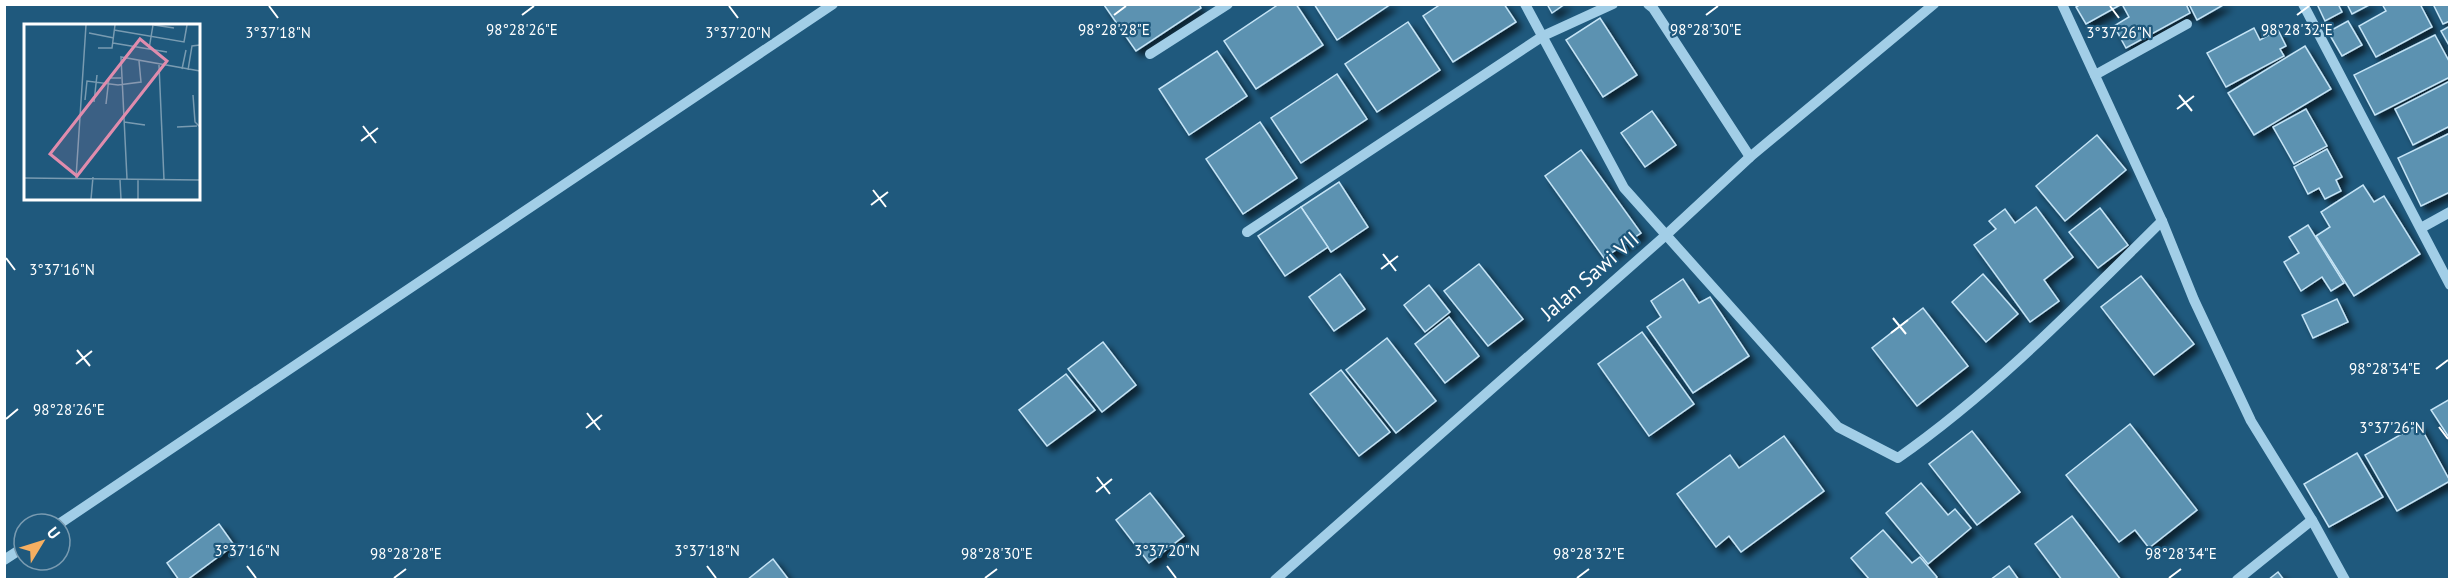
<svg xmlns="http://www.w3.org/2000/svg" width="2454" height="584" viewBox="0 0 2454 584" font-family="'PT Sans',sans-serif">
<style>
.building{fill:#5c92b1;stroke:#c5e4f6;stroke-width:1.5;filter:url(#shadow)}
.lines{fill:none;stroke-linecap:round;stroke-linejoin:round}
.minor{stroke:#a2cee7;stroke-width:10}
.ticks{fill:none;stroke:#fff;stroke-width:2}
.labels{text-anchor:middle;stroke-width:4.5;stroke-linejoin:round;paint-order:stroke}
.street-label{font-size:21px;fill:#fff;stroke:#1f597d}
.inset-road{fill:none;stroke:#799bb1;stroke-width:1.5}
.view{fill:#e08cad;fill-opacity:0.15;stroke:#e08cad;stroke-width:3}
.inset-edge{fill:none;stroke:#fff;stroke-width:3}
.ticks-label{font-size:15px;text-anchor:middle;fill:#fff;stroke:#1f597d;stroke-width:4.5;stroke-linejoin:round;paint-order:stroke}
</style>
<defs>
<filter id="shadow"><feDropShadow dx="5.5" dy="5.5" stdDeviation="3" flood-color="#0009"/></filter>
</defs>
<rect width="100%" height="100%" fill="#1f597d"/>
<g class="building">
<path d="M1199,4L1201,8L1136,51L1104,5Z"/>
<path d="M1279,4H1296L1323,45L1256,89L1224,41Z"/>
<path d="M1314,4H1391L1337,40Z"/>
<path d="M1441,4H1504L1516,22L1453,62L1423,16Z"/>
<path d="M1547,4H1565L1552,13Z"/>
<path d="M2081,4H2122L2086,24L2076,7Z"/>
<path d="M2122,4H2186L2190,13L2126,48L2114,26L2129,17Z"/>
<path d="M2189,4H2225L2197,20Z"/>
<path d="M2317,4H2338L2342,12L2325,21Z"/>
<path d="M2347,4H2371L2352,14Z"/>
<path d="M2382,4H2420L2432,27L2376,57L2359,26L2386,11Z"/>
<path d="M2433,4H2450V21L2443,24Z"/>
<path d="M1600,18L1637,75L1603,97L1566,40Z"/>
<path d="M2348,21L2362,45L2342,56L2328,32Z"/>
<path d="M1408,22L1440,70L1377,112L1345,64Z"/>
<path d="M2450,26V47L2441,31Z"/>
<path d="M2254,28L2260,40L2278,30L2286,46L2280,49L2284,56L2226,87L2207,53Z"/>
<path d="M2435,35L2450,63V77L2375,115L2354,75Z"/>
<path d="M2305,46L2331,89L2254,135L2228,93Z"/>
<path d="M1217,51L1247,96L1189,135L1159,89Z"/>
<path d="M1337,74L1367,119L1301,163L1271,118Z"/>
<path d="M2450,81V126L2413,145L2395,109Z"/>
<path d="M2306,109L2327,146L2294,164L2273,127Z"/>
<path d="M1652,111L1676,145L1645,167L1621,133Z"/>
<path d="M1260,122L1297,178L1243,214L1206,159Z"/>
<path d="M2450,133V192L2421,206L2398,158Z"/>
<path d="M2097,135L2126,170L2065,221L2036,186Z"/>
<path d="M2327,149L2342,177L2336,180L2341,191L2325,199L2319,188L2308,194L2294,167Z"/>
<path d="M1581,150L1641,233L1604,258L1545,176Z"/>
<path d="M1339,182L1368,227L1331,252L1301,207Z"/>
<path d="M2363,185L2374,202L2384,196L2420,254L2354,296L2316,236L2330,227L2321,212Z"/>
<path d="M1301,207L1328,247L1285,276L1258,236Z"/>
<path d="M2036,207L2073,257L2044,280L2059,301L2030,322L1974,245L1996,229L1989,221L2005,209L2015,223Z"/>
<path d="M2100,208L2128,245L2098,268L2069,232Z"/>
<path d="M2308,225L2344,283L2331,291L2322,277L2301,291L2284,262L2299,253L2289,237Z"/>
<path d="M1479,264L1523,319L1488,346L1444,291Z"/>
<path d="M1340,274L1365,309L1334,331L1309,297Z"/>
<path d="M1983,274L2018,314L1986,342L1952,302Z"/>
<path d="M2141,276L2194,344L2154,375L2101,307Z"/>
<path d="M1683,279L1699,303L1710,297L1749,356L1693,393L1647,327L1661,317L1651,301Z"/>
<path d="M1429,285L1450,312L1425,332L1404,305Z"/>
<path d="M2337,299L2348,322L2313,338L2302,315Z"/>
<path d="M1923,308L1968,366L1917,406L1872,348Z"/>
<path d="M1449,317L1479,356L1445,383L1415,344Z"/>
<path d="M1642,332L1694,404L1649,436L1598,364Z"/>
<path d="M1387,338L1436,401L1396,433L1346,370Z"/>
<path d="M1103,342L1136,385L1102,412L1068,369Z"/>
<path d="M1341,370L1390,432L1359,456L1310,394Z"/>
<path d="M1066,374L1095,410L1047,446L1019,410Z"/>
<path d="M2450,399V439L2431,410Z"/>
<path d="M2130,424L2197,510L2149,548L2135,530L2119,542L2066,475Z"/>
<path d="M2419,424L2450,481L2397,511L2365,455Z"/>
<path d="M1972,431L2020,492L1977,525L1929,464Z"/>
<path d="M1784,436L1824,491L1741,552L1729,536L1716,547L1677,494L1730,455L1739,468Z"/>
<path d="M2357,453L2383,497L2329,527L2304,484Z"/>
<path d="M1921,483L1948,515L1955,509L1971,528L1928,564L1886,513Z"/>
<path d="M1150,493L1184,536L1149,563L1116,520Z"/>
<path d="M2072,516L2121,580H2062L2035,544Z"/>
<path d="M219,524L234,545L187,580H179L167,563Z"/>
<path d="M1883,530L1912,563L1920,557L1937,577L1935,580H1870L1851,558Z"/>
<path d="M773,559L789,580H747Z"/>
<path d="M2009,566L2019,580H1990Z"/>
<path d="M2278,572L2284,580H2268Z"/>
</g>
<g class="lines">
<g class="minor">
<path d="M1525,4L1624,188L1838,427L1898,458C1995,390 2078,304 2162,221"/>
<path d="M1648,4L1653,8L1750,157"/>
<path d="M2062,4L2162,221L2194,300L2251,421L2312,520L2345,580"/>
<path d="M2303,4L2450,285"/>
<path d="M1150,54L1228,4"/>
<path d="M2095,75L2187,24"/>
<path d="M2421,228L2450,212"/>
<path d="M1247,232L1543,36L1613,4"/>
<path d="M59,524L833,4"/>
<path d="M4,560L24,547"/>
<path d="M1275,580L1666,235L1750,157L1934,4"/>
<path d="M2237,580L2312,520"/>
</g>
</g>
<path class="ticks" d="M269,6L278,18M729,6L738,18M2110,6L2119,18M522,15L534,6M1114,15L1126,6M1706,15L1718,6M2297,15L2309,6M2179,95L2192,111M2177,109L2194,96M363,126L376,143M361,141L378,128M873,190L886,207M871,205L888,192M1383,254L1396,271M6,258L15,270M1381,269L1398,256M1893,318L1906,334M1891,333L1908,320M77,350L90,366M76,364L92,351M2436,369L2448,360M587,413L600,430M6,419L18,409M2439,427L2448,439M586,428L602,415M1097,477L1110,494M1096,492L1112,479M247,566L256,578M707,566L716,578M1167,566L1176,578M394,578L406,569M985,578L997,569M1577,578L1589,569M2169,578L2181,569"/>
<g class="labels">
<g class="street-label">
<text transform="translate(1590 276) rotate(-41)" y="7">Jalan Sawi VII</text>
</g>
</g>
<g transform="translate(24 24)">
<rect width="176" height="176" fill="#1f597d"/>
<path class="inset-road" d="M130,1L150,4M90,6L160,18L163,1M65,9L90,14M89,19L143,28M74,24H88L91,1M125,25L129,1M135,41L140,156M158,45L162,26M164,46L168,22L176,21M169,71L171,98L176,103M61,76L63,57L94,61L117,58L115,37M70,78L73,51M82,80L85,54H97M100,98L121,101M153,103L173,102M0,154L176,156M52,154L62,1M103,155L97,33L176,47M96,156L97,175M67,175L69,153M114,175V155"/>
<path class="view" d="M116,15L143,37L53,152L26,130Z"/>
<rect width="176" height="176" class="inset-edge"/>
</g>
<g class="ticks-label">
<text x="522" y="35">98°28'26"E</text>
<text x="1114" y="35">98°28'28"E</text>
<text x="1706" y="35">98°28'30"E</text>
<text x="2297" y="35">98°28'32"E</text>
<text x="2119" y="38">3°37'26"N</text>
<text x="278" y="38">3°37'18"N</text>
<text x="738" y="38">3°37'20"N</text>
<text x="62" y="275">3°37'16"N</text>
<text x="2385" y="374">98°28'34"E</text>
<text x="69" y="415">98°28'26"E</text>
<text x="2392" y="433">3°37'26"N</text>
<text x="247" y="556">3°37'16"N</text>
<text x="707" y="556">3°37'18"N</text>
<text x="1167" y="556">3°37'20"N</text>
<text x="406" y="559">98°28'28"E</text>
<text x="997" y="559">98°28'30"E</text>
<text x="1589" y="559">98°28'32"E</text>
<text x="2181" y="559">98°28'34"E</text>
</g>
<rect width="2454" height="584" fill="none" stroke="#ffffff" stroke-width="12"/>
<g transform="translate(42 542) rotate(52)"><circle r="28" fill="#1f597d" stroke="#799bb1" stroke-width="1.5"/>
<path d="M0-4.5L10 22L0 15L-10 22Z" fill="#f6af61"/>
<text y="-9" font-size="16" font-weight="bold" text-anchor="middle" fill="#ffffff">U</text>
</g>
</svg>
